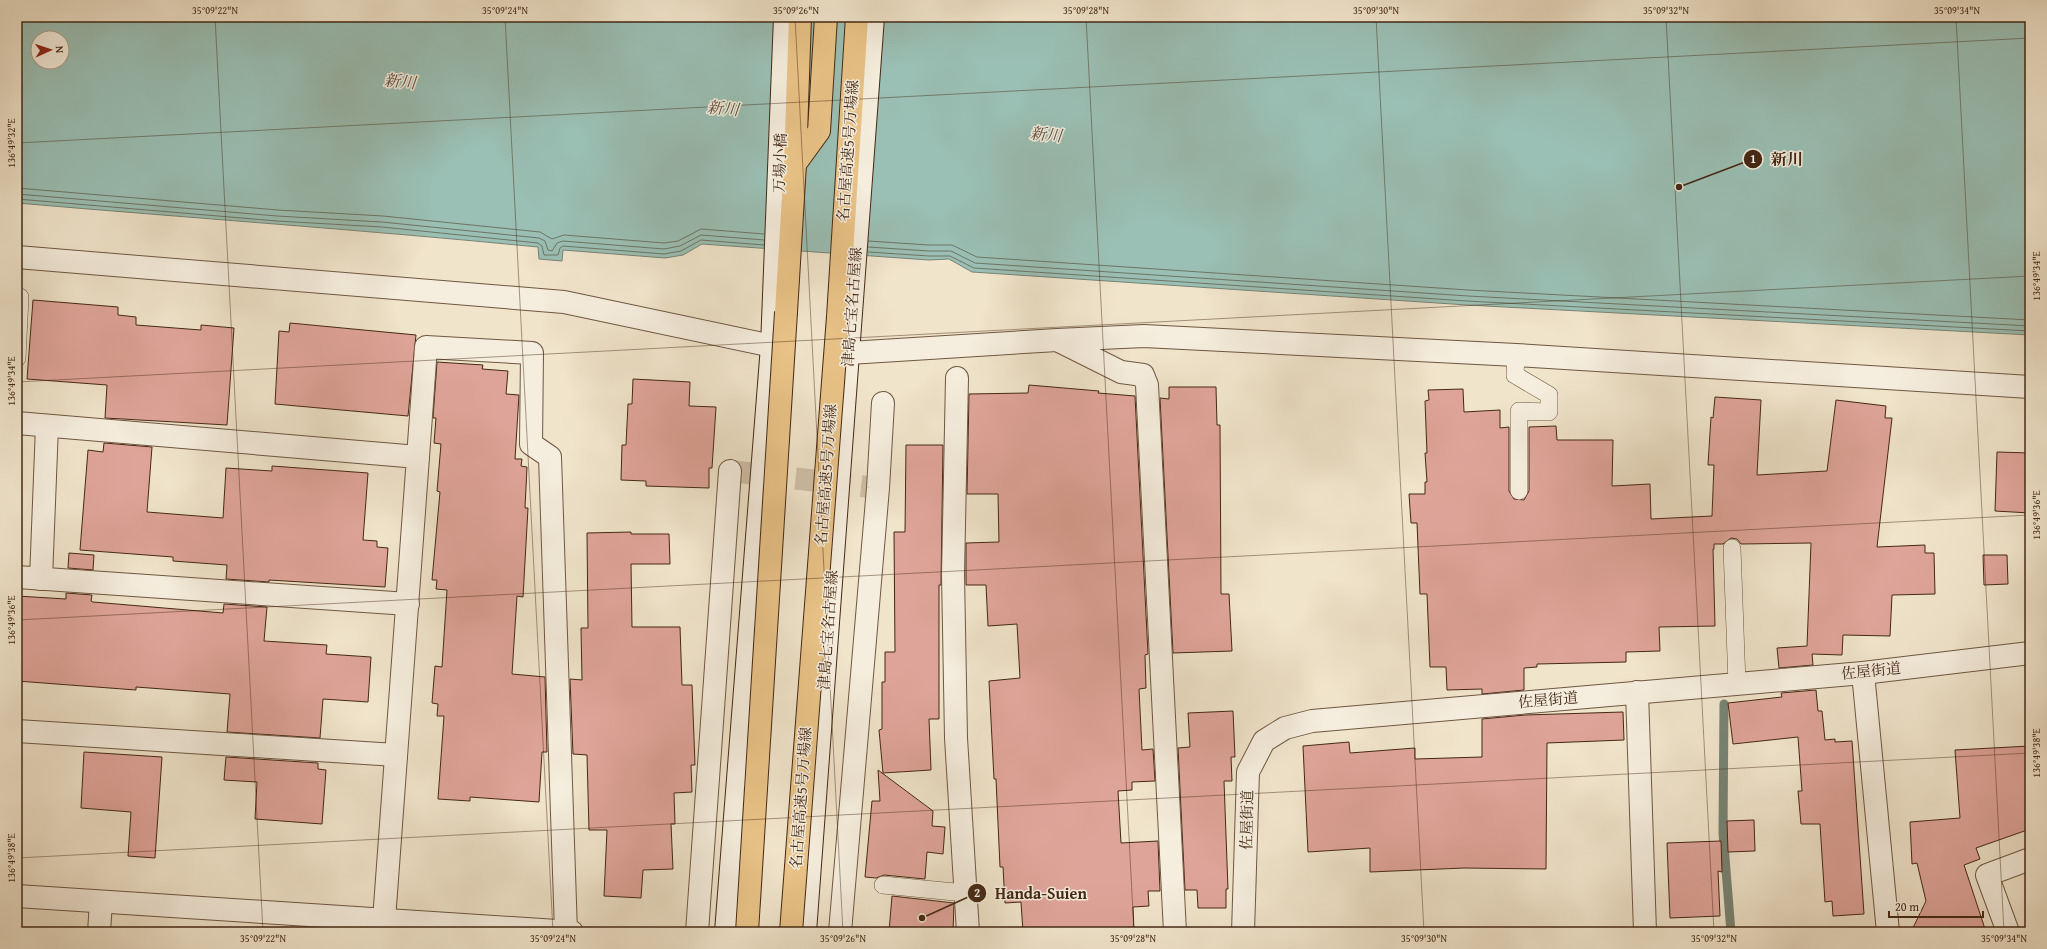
<svg xmlns="http://www.w3.org/2000/svg" width="2047" height="949" viewBox="0 0 2047 949" font-family="'Gentium Book Plus','Noto Serif JP',serif">
<style>
.water{fill:#9abfb4;stroke:#788374;fill-rule:evenodd}
.lines{fill:none;stroke-linecap:round;stroke-linejoin:round}
.shore{stroke:#6f7464;stroke-width:1}
.stream{stroke:#788374;stroke-width:9}
.building{fill:#dfa499;stroke:#442814}
.minor-tunnel{stroke:#cebea6;stroke-width:22;stroke-dasharray:22 11;stroke-linecap:butt}
.service-casing{stroke:#6f5742;stroke-width:18}
.minor-casing{stroke:#6f5742;stroke-width:24}
.tertiary-casing{stroke:#6f5742;stroke-width:24}
.secondary-casing{stroke:#442814;stroke-width:24}
.motorway-casing{stroke:#442814;stroke-width:24}
.service{stroke:#f5eddd;stroke-width:17}
.minor{stroke:#f5eddd;stroke-width:22}
.tertiary{stroke:#f5eddd;stroke-width:22}
.secondary{stroke:#f5eddd;stroke-width:22}
.motorway{stroke:#e8c286;stroke-width:22}
.motorway-bridge-casing{stroke:#442814;stroke-width:24;stroke-linecap:butt}
.motorway-bridge{stroke:#e8c286;stroke-width:22}
.ticks{fill:none;stroke:#442814;stroke-width:1;stroke-opacity:0.45}
.labels{text-anchor:middle;stroke-width:3;stroke-linejoin:round;paint-order:stroke}
.street-label{font-size:15px;fill:#442814;stroke:#f5eddd}
.water-label{font-size:16px;font-style:italic;fill:#5a4e3c;stroke:#f5eddd}
.leader{fill:none;stroke:#442814;stroke-width:1.5}
.callout-dot{fill:#442814;stroke:#f5eddd;stroke-width:1.5}
.mark-label{font-size:12px;text-anchor:middle;font-weight:bold;fill:#fff}
.callout-label{font-size:16px;text-anchor:middle;font-weight:bold;fill:#442814;stroke:#f5eddd;stroke-width:3;stroke-linejoin:round;paint-order:stroke}
.neatline{fill:none;stroke:#442814;stroke-width:1.5}
.ticks-label{font-size:10px;text-anchor:middle;fill:#442814}
</style>
<rect width="100%" height="100%" fill="#f0e4cb"/>
<filter id="stains"><feTurbulence type="fractalNoise" baseFrequency=".005" numOctaves="4"/><feColorMatrix values="0 0 0 0 .2 0 0 0 0 .09 0 0 0 0 .02 0 0 0 .5 -.17"/></filter>
<radialGradient id="worn" r=".72"><stop offset=".6" stop-color="#630" stop-opacity="0"/><stop offset="1" stop-color="#630" stop-opacity=".3"/></radialGradient>
<path class="water" d="M17,17H2030V335L1467,305L972,272L949,259L929,260L702,244L683,255L665,258L563,250L562,261L539,259L538,247C365,230 191,218 17,203ZM38,38H62V62H38Z"/>
<g class="lines">
<g class="shore">
<path d="M17,188L278,210L383,216L540,232L552,239L564,235L664,243L678,241L701,229L764,234"/>
<path d="M17,194L277,216L382,222L539,238L545,241L548,250L552,251L557,243L563,241L664,249L680,246L701,235L764,240"/>
<path d="M17,199L277,221L382,227L538,243L542,246L544,255H558L560,248L563,246L664,254L681,251L701,240L764,245"/>
<path d="M868,241L929,245H952L977,257L1468,290L2030,320"/>
<path d="M868,247L929,251H951L975,263L1468,296L2030,326"/>
<path d="M868,252L929,256H950L974,268L1467,301L2030,331"/>
</g>
<path class="stream" d="M1724,704L1723,833L1731,932"/>
</g>
<g class="building">
<path d="M33,300L118,307V315L136,317V325L201,330V325L234,328L227,425L105,418L107,385L27,379Z"/>
<path d="M290,323L416,335L408,416L275,404L279,331L289,332Z"/>
<path d="M437,362L483,365L482,369L508,371L506,394L519,395L515,459H522L521,466L527,467L525,508H528L523,597L517,596L512,674L545,677L547,752H542L539,802L470,797V801L438,799L444,716H437L438,704L432,703L435,666L442,667L447,590L436,589L437,580H432L440,492L437,491L441,444L434,443L436,418H433Z"/>
<path d="M633,379L690,382L689,406L716,407L712,468H709V488L646,486V481L621,480L622,445H626L628,404H632Z"/>
<path d="M1029,385L1099,391L1098,393L1135,396L1148,654L1145,655L1146,688L1139,689L1142,750L1153,749L1155,781L1132,782V790L1118,791L1121,843L1158,841L1160,891H1148L1149,906L1133,907L1134,932H1023L1021,902L1005,903L1003,867H1000L996,779H994L989,681L1020,678L1017,624L988,626L986,585H966V543L999,542L998,494H967L969,394L1028,393Z"/>
<path d="M1169,387H1216L1217,425H1220L1221,594H1229L1232,651L1173,653L1160,398L1169,399Z"/>
<path d="M1463,389L1464,412L1500,410V428L1509,427V491L1514,499L1524,500L1529,491V427L1556,426L1557,440H1613L1612,486L1650,484L1651,519L1712,516L1714,465H1708L1711,417L1713,418L1715,397L1761,400L1757,475L1827,471L1836,400L1886,406L1885,418H1892L1877,547L1925,545V553H1934L1935,594L1892,595L1890,636L1843,635L1842,655L1812,654L1813,665L1779,668L1777,648L1807,646L1811,543L1741,544L1737,539L1731,538L1723,544H1714V549H1713L1715,626L1659,627L1660,651L1626,652V662L1537,664V667L1524,668V690L1482,694V689L1447,690L1446,667H1430L1427,594H1420L1417,523H1411L1409,494H1425V482H1427L1425,453H1427L1425,401L1429,400L1428,390Z"/>
<path d="M104,443L152,447L147,512L223,518L226,468L272,471V466L368,473L363,540L377,541V547L388,548L385,587L269,580V582L226,579L227,565L173,561V557L80,550L88,450L103,452Z"/>
<path d="M906,445H943L941,585H939V719H929L931,770L883,773L879,730L882,729V682H885V652H895L894,532H905Z"/>
<path d="M1997,452L2030,453V513L1995,511Z"/>
<path d="M631,532V534H669L670,564H631L632,627H680L682,685H692L695,765H691L692,792L674,793L675,824H671L673,869L643,870L641,898L604,896L607,830H589L587,755L573,754L570,679L582,680L581,628H588L587,533Z"/>
<path d="M69,553L94,555L93,570L68,568Z"/>
<path d="M1983,555H2007L2008,584L1984,585Z"/>
<path d="M66,593L92,595L91,601L93,602L223,613L224,604L267,607L264,641L327,645L326,654L371,657L368,702L323,699L320,738L227,732L230,694L136,687V690L17,681V596L66,599Z"/>
<path d="M1816,690L1818,711H1822L1825,740L1835,739V742L1852,741L1864,914L1833,916L1832,901L1825,902L1820,824H1801L1798,791H1802L1798,737L1733,744L1728,703L1782,697L1781,693Z"/>
<path d="M1233,711L1235,757H1231L1232,781H1224L1228,889H1226V908H1198L1197,890H1185L1178,748L1190,747L1188,713Z"/>
<path d="M1623,712L1624,740L1547,743L1546,869L1464,868L1370,872V848L1308,852L1303,746L1349,742L1350,753L1415,748V759L1482,757V719L1525,715Z"/>
<path d="M2030,746V829L1976,848L1980,859L1964,865L1986,932H1911L1926,901L1917,863L1912,864L1910,822L1960,818L1955,750Z"/>
<path d="M84,752L162,757L155,858L128,856L131,812L81,808Z"/>
<path d="M226,757L318,763V769L326,770L322,824L255,819L257,782L224,780Z"/>
<path d="M878,770L933,811L932,826L945,827L943,854L927,852L925,879L884,875L876,878L865,877L872,801H880Z"/>
<path d="M1754,820L1755,851L1728,852L1727,821Z"/>
<path d="M1721,841L1722,872L1718,871L1720,916L1670,918L1667,843Z"/>
<path d="M892,896L954,903L953,932H889Z"/>
</g>
<g class="lines">
<path class="minor-tunnel" d="M730,471L878,488"/>
<g class="service-casing">
<g id="service">
<path d="M1516,355L1515,375L1549,395V412L1519,411V491"/>
<path d="M17,358L20,297"/>
<path d="M1732,548L1737,684"/>
<path d="M883,885L965,893"/>
</g>
</g>
<g class="minor-casing">
<g id="minor">
<path d="M17,257L564,302L772,346"/>
<path d="M1059,341L1121,372L1143,375L1147,385L1175,932"/>
<path d="M849,353L1057,340L1144,336L1516,355L2030,387"/>
<path d="M957,378L953,574L956,738L968,932"/>
<path d="M17,423L418,457L384,920"/>
<path d="M418,457L426,347L532,353L531,444L550,457L566,932"/>
<path d="M17,577L408,604"/>
<path d="M41,579L47,426"/>
<path d="M1863,673L1888,932"/>
<path d="M1637,692L1645,932"/>
<path d="M17,731L396,755"/>
<path d="M99,932L101,902"/>
<path d="M697,932L730,471"/>
<path d="M840,932L878,488L883,403"/>
<path d="M1243,932L1248,772L1264,741L1285,728L1312,721L1863,673L2030,653"/>
<path d="M2008,932L1987,875L2030,859"/>
</g>
</g>
<g class="tertiary-casing">
<path id="tertiary" d="M17,896L572,932"/>
</g>
<g class="secondary-casing">
<g id="secondary">
<path d="M726,932L772,346L785,17"/>
<path d="M805,932L873,17"/>
</g>
</g>
<g class="motorway-casing">
<g id="motorway">
<path d="M795,164L819,131L826,17"/>
<path d="M786,312L795,164L800,17"/>
<path d="M838,317L857,17"/>
</g>
</g>
<use href="#service" class="service"/>
<use href="#minor" class="minor"/>
<use href="#tertiary" class="tertiary"/>
<use href="#secondary" class="secondary"/>
<use href="#motorway" class="motorway"/>
<g class="motorway-bridge-casing">
<g id="motorway-bridge">
<path d="M747,932L786,312"/>
<path d="M791,932L838,317"/>
</g>
</g>
<use href="#motorway-bridge" class="motorway-bridge"/>
</g>
<path class="ticks" d="M215,17L263,932M505,17L553,932M795,17L843,932M1086,17L1134,932M1376,17L1424,932M1666,17L1714,932M1956,17L2004,932M17,143L2030,38M17,382L2030,276M17,620L2030,515M17,858L2030,753"/>
<g class="labels">
<g class="street-label">
<text transform="translate(848 151) rotate(-86)" y="5">名古屋高速5号万場線</text>
<text transform="translate(780 163) rotate(-88)" y="5">万場小橋</text>
<text transform="translate(852 307) rotate(-86)" y="5">津島七宝名古屋線</text>
<text transform="translate(826 475) rotate(-86)" y="5">名古屋高速5号万場線</text>
<text transform="translate(828 630) rotate(-86)" y="5">津島七宝名古屋線</text>
<text transform="translate(1871 671) rotate(-6)" y="5">佐屋街道</text>
<text transform="translate(1548 700) rotate(-5)" y="5">佐屋街道</text>
<text transform="translate(801 798) rotate(-86)" y="5">名古屋高速5号万場線</text>
<text transform="translate(1247 820) rotate(-89)" y="5">佐屋街道</text>
</g>
<g class="water-label">
<text transform="translate(400 81) rotate(5)" y="6">新川</text>
<text transform="translate(723 108) rotate(5)" y="6">新川</text>
<text transform="translate(1046 134) rotate(5)" y="6">新川</text>
</g>
</g>
<path class="leader" d="M1679 187L1753 159M922 918L977 893"/>
<g class="callout-dot">
<circle cx="1679" cy="187" r="4"/>
<circle cx="922" cy="918" r="4"/>
<circle cx="1753" cy="159" r="10"/>
<circle cx="977" cy="893" r="10"/>
</g>
<g class="mark-label">
<text x="1753" y="163">1</text>
<text x="977" y="897">2</text>
</g>
<g class="callout-label">
<text x="1787" y="165">新川</text>
<text x="1041" y="899">Handa-Suien</text>
</g>
<rect width="2047" height="949" fill="none" stroke="#f0e4cb" stroke-width="44"/>
<g transform="translate(50 50) rotate(87)"><circle r="19" fill="#f5eddd" stroke="#ae9e8d"/>
<path d="M0-3L7 15L0 10L-7 15Z" fill="#8f2418"/>
<text y="-6" font-size="11" font-weight="bold" text-anchor="middle" fill="#442814">N</text>
</g>
<path d="M1889 911v6h94v-6" fill="none" stroke="#442814" stroke-width="2"/>
<text x="1895" y="911" font-size="12" fill="#442814" stroke="#f5eddd" stroke-width="3" paint-order="stroke">20 m</text>
<rect x="22" y="22" width="2003" height="905" class="neatline"/>
<g class="ticks-label">
<text x="215" y="14">35°09'22"N</text>
<text x="505" y="14">35°09'24"N</text>
<text x="796" y="14">35°09'26"N</text>
<text x="1086" y="14">35°09'28"N</text>
<text x="1376" y="14">35°09'30"N</text>
<text x="1666" y="14">35°09'32"N</text>
<text x="1957" y="14">35°09'34"N</text>
<text transform="translate(11 143) rotate(-90)" y="4">136°49'32"E</text>
<text transform="translate(2036 276) rotate(-90)" y="4">136°49'34"E</text>
<text transform="translate(11 381) rotate(-90)" y="4">136°49'34"E</text>
<text transform="translate(2036 515) rotate(-90)" y="4">136°49'36"E</text>
<text transform="translate(11 620) rotate(-90)" y="4">136°49'36"E</text>
<text transform="translate(2036 753) rotate(-90)" y="4">136°49'38"E</text>
<text transform="translate(11 858) rotate(-90)" y="4">136°49'38"E</text>
<text x="263" y="942">35°09'22"N</text>
<text x="553" y="942">35°09'24"N</text>
<text x="843" y="942">35°09'26"N</text>
<text x="1133" y="942">35°09'28"N</text>
<text x="1424" y="942">35°09'30"N</text>
<text x="1714" y="942">35°09'32"N</text>
<text x="2004" y="942">35°09'34"N</text>
</g>
<rect width="100%" height="100%" filter="url(#stains)"/>
<rect width="100%" height="100%" fill="url(#worn)"/>
</svg>
